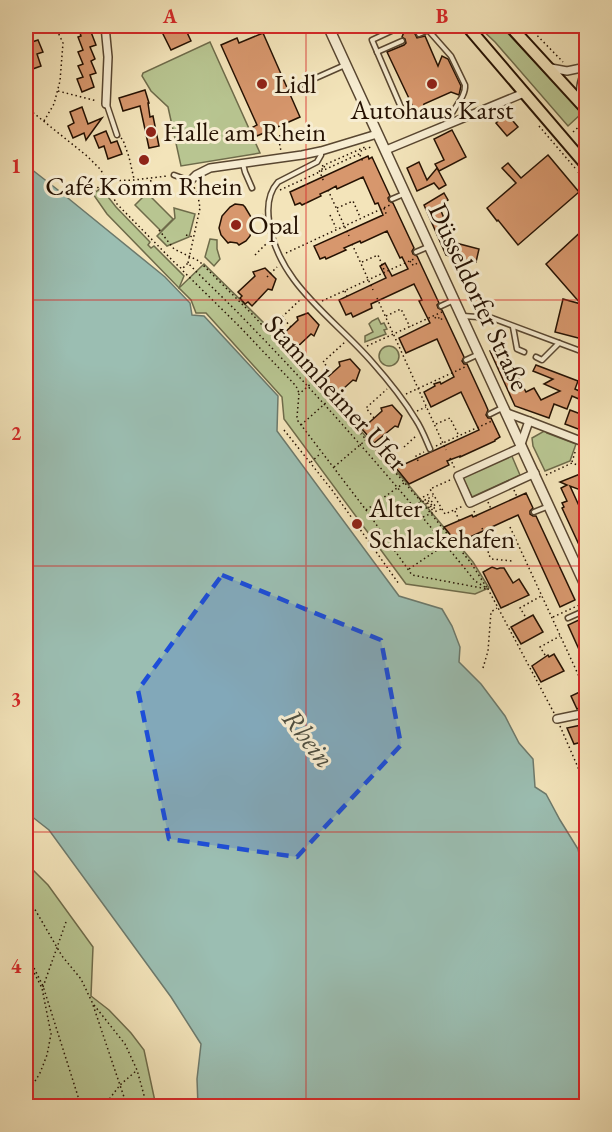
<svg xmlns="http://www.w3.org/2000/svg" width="612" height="1132" viewBox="0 0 612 1132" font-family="'EB Garamond',serif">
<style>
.green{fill:#b8c591;stroke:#6e6b4a;stroke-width:1.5}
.water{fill:#9bbeb2;stroke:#6c796c;stroke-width:1.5}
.building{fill:#d7976d;stroke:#251102;stroke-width:1.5}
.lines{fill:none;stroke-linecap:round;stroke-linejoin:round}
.service-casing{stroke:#584630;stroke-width:7}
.minor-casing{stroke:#584630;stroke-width:10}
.tertiary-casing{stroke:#584630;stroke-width:12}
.primary-casing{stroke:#251102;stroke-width:14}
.path{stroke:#251102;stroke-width:1.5;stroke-dasharray:1.5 3;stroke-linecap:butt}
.service{stroke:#f7edd2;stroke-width:4}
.minor{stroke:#f7edd2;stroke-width:7}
.tertiary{stroke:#f7edd2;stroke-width:9}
.primary{stroke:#f3e4ba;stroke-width:10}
.marked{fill:#1d4ed8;fill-opacity:0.2;stroke:#1d4ed8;stroke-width:4.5;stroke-dasharray:12 8;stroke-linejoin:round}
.grid{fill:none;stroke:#d62828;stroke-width:1.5;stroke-opacity:0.55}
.poi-dot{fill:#8f2418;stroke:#f7edd2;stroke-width:2}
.labels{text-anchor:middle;stroke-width:6;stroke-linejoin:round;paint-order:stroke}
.poi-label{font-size:27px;fill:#251102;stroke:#f7edd2;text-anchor:start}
.street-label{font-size:27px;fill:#251102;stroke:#f7edd2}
.water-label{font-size:28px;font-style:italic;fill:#4e4e40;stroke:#f7edd2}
.neatline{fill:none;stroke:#d62828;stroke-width:2}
.grid-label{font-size:20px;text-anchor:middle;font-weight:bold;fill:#d62828}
</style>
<rect width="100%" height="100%" fill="#f3e4ba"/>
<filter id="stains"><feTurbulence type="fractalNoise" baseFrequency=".00333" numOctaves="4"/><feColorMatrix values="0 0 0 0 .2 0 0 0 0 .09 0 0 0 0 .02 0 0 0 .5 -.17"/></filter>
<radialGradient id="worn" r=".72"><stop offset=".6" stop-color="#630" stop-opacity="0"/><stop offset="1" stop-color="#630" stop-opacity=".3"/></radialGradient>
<g class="green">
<path d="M478,26H501L582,113L568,126L495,42Z"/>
<path d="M210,42L260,153L181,166L168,107L151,91L142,76L143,73Z"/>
<path d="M101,188L116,207L150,242L148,245L151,248L154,246L184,276L179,288L107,214L93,194Z"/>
<path d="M147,193L173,219L161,231L135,205Z"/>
<path d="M174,208L195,214L189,237L167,246L157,236L175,218Z"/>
<path d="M210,239L217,240V249L220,259L214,266L205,257Z"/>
<path d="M204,264L264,323L316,380L406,482L473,562L489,588L475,594L406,584L284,419L282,397L206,313H196L191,300L179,288Z"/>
<path d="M378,318L381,324L384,323L387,329L384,330L386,334L365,342V336L373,332L369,324L372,321Z"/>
<circle cx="389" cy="356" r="10"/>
<path d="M546,430L548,431L547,433L576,444L570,461L545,471L533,446L532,438Z"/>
<path d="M511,454L520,475L472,497L462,477Z"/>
<path d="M26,863L48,885L93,947L91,996L109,1010L131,1033L144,1050L156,1106H26Z"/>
</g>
<path class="water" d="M26,165L58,190L165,277L190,303L192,315L204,316L278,396L277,431L399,596L442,609L452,626L460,647L459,662L481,684L505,716L519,743L533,759L535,787L546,794L560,820L578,849L583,870L586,878V1106H198L197,1079L201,1044L171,997L49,830L26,812Z"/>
<g class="building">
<path d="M78,26H91L94,31L91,32L96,45L90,47L95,59L91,61L96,73L90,75L94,87L82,92L77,79L83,77L78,66L83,64L78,52L83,50L78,37L81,36Z"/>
<path d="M159,26H184L191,41L171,50Z"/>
<path d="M406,27L416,31L415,34L417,38L425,36L438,66L442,56L448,59L461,86L459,95L451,92L424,104L421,112L414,109L387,52L404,45L406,43L405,39L402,37Z"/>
<path d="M263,33L300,117L257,136L253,127L257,125L221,45L237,38L239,43Z"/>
<path d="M38,40L43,52L37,54L41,66L30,70L33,79L26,82V61L27,64L26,58L31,56L26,44Z"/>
<path d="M145,90L149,103H148L150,117L153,116L159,146L149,148L140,106L123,111L119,98Z"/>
<path d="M82,107L88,124L102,118L86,140L84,133L73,138L68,126L74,123L70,112Z"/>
<path d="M507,114L518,127L507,136L496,123Z"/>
<path d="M452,130L466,157L439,171L435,164L444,160L434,139Z"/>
<path d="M106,131L111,143L117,141L122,154L108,159L104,146L99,148L94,136Z"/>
<path d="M548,155L579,192L518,245L498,220L497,221L487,208L516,183L502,168L508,163L521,178Z"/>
<path d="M368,156L369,159L372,157L390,196L388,198L389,201L393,203L414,248L412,251L413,254L417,256L439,303L437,305L438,308L442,310L464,357L462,361L464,364H467L485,403L488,410L486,415L488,418H491L500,437L495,440V441L460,457V456L447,461L449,465L409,484L396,468L479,430L461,392L431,407L424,392L435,386L434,384L440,382L441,384L454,377L437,339L406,353L399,338L430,323L419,301L422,300L414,284L371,304L372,308L353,317L351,313L346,315L339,300L386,278L380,266L385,263L392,276L408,269L402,257L400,258L387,231L361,243L360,241L344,248L346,250L326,259L325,257L320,259L314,246L383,215L378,203L375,204L363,177L337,189L336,186L329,190L320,194L321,196L302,205L300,203L295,205L290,192Z"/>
<path d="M419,162L427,180L437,168L446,185L439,189L434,183L417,191L407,168Z"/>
<path d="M444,193L448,200L439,206L446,223H447L456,243L479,249L476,262L446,255L424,205Z"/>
<path d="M235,204L243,205L245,207L251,217L253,224L250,236L246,241L239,245L237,243L230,242L228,243L221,235L219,228L222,216L230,207Z"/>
<path d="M586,227V340L555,332L563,299L581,304L546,264Z"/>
<path d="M265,268L276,279L272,290L268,289L252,306L248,302L245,304L240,298L242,296L238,292L255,276L253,272Z"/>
<path d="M308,313L319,325L314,336L311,334L294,350L291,348L289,350L281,341L283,339L281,336L298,320L297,317Z"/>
<path d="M496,349L505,352L526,392L534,388L541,400L560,391L544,384L553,379L533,371L536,365L578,381L575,389L586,394V402L572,396L567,409L554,404L549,418L515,406L490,351Z"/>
<path d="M350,359L360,370L356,381L353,380L333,398L320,384L340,366L339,362Z"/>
<path d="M392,405L402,416L398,427L395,426L374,443L362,429L382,411L381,408Z"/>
<path d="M570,410L586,416V432L565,424Z"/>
<path d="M580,474H586V492L570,486L586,521V560L562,508L564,507L562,503L567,501L561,488L567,485L560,482Z"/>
<path d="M526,493L533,508L530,511V514L533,516H536L575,600L560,607L518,515L457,543L444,527L472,515L473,517Z"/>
<path d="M492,567L497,569L500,568H504L513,583L519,579L529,595L501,608L483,572Z"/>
<path d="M533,615L543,632L521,644L511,627Z"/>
<path d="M583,618L586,626V665L568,625Z"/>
<path d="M554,654L564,671L541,682L532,666L548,655L549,657Z"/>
<path d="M586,689V705L577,709L571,696Z"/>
<path d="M586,724V741L574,744L567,728Z"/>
</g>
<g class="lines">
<g class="service-casing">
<g id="service">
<path d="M402,26L372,40L403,112L405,115L450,117"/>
<path d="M424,26L428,30"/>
<path d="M419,34L428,30L451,56L465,85C466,96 455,106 450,117"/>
<path d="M377,52L402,41"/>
<path d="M300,85L345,65"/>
<path d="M107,105L117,135"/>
<path d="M321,151V155L317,162L278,182C268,193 267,207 269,221C277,283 334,318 372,362C388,380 404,400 416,420C422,429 426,440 430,449"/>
<path d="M243,164L245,172L252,188"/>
<path d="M174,175L190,181"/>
<path d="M392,199L406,193"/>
<path d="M416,252L430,246"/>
<path d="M441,306L454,300"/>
<path d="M463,316L492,318L586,353"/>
<path d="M513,327L517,349L524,352"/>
<path d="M536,357L542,360L559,343"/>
<path d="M466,360L479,354"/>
<path d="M490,414L504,407"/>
<path d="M534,512L549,506"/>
<path d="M568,618L586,610"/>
</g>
</g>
<g class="minor-casing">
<g id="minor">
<path d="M105,26L108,57L106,104"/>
<path d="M551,68L567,71L586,67"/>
<path d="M581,103C580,91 580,82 586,72"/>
<path d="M386,150L524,93"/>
<path d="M190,181L196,175L210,168L302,155L321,151L377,134"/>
<path d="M507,413L529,421"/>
<path d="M521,444L529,421L586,443"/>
<path d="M522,447L458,476L470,503L535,473"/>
<path d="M557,719L586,713"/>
</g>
</g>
<g class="tertiary-casing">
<path id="tertiary" d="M328,26L586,587"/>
</g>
<g class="primary-casing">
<g id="primary">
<path d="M467,26L586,165"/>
<path d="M510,26L586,109"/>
</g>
</g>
<g class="path">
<path d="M453,26L458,32"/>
<path d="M528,26L563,62"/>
<path d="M58,91L97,101"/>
<path d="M26,107L87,156L101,170L116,203L175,263L182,269L188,263C207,283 227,301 246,321C327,404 402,491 475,581L488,589L554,713"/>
<path d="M44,121L54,104L60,81L63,43L55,26"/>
<path d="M539,126L575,168"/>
<path d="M573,132L586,120"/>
<path d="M280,135L279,141L281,151"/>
<path d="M121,138L123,140L129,157L134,179"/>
<path d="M360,155L363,162"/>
<path d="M322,166L365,147L366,149"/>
<path d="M324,166L325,168L319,170L324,182"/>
<path d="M578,172L586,181"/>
<path d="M106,181L134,180L167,176"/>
<path d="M280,190L359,154L361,151L373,146"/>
<path d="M328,190L349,236"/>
<path d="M94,191L104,182"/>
<path d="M149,195L151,179"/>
<path d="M337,208L353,201L360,217"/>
<path d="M384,208L387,216"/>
<path d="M330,215L336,228"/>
<path d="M252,222L263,214"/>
<path d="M159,230L174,249L199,261L252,314L330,399L419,499L471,563L487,588"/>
<path d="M186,235L193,237"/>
<path d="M352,244L373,290"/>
<path d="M286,253L390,205"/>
<path d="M255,255L267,243"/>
<path d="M410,261L412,265L416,263L418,267"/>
<path d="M362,262L378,255L385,272"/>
<path d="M188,263L200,208L198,196L194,187"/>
<path d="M183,271L239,326L296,386L299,393"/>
<path d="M267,277L277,267"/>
<path d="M345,291L347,296"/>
<path d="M377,298L446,450"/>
<path d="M322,301L416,258"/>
<path d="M386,316L401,309L410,327"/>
<path d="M435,317L436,319L441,317L442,321"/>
<path d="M291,327L282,317L301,299"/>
<path d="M367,346L442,312"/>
<path d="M332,372L323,362L345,342"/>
<path d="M313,382L299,394L297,417L298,421L366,510L412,575L487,589"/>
<path d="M406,394L467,366"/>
<path d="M417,411L426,407"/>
<path d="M374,418L366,408L387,389"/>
<path d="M436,424L450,418L458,434"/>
<path d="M301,425L329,400"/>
<path d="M284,430L332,490L399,584"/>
<path d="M436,446L492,421"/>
<path d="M404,447L416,436"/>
<path d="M450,458L455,469"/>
<path d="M418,461L416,456L424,452"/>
<path d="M311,462L321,453"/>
<path d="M572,462L576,449"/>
<path d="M334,467L367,439"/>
<path d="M546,475L572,463L586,468"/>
<path d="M450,480L430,489L445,514L463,506"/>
<path d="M514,490L517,497"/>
<path d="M419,499L431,493"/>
<path d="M488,502L491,509"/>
<path d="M414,505L424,501L431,510L433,509L425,500L427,499L434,508L436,507L429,498L433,496"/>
<path d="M366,510L404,483"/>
<path d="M455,511L459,520"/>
<path d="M474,511L477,518"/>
<path d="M423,517L441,509"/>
<path d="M510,527L583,685"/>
<path d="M482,528L490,546L513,536"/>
<path d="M489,547L488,554L492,559L512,561"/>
<path d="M377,549L388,542"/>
<path d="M409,569L452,540"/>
<path d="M525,616L520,608L541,596"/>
<path d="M553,617L586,602"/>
<path d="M545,655L540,647L560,636"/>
<path d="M483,668L488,651L491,612L497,608"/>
<path d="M560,726L586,786"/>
<path d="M26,894L62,956L81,979L92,1002L127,1106"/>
<path d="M26,952L43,986L81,1106"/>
<path d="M26,957L42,988L51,1034L47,1055L40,1073L29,1091L26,1102"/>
<path d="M43,987L66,922"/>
<path d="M94,1005L125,1044L137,1070L147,1106"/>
<path d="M104,1106L120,1085L136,1071"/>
</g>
<use href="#service" class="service"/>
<use href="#minor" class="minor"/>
<use href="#tertiary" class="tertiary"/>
<use href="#primary" class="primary"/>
</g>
<path class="marked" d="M222,575L381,640L401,745L297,857L169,839L138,690Z"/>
<path class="grid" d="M306,26V1106M26,300H586M26,566H586M26,832H586"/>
<g class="poi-dot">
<circle cx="262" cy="84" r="6"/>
<circle cx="432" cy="84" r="6"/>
<circle cx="151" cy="132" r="6"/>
<circle cx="144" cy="160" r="6"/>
<circle cx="236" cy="225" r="6"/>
<circle cx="357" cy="524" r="6"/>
</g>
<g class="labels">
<g class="poi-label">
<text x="274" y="93">Lidl</text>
<text x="432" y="119" text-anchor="middle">Autohaus Karst</text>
<text x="163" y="141">Halle am Rhein</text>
<text x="144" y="195" text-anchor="middle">Café Komm Rhein</text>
<text x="248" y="234">Opal</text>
<text x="369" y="517">Alter<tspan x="369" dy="31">Schlackehafen</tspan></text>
</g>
<g class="street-label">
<text transform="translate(479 297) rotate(65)" y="9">Düsseldorfer Straße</text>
<text transform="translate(336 393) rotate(48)" y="9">Stammheimer Ufer</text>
</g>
<g class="water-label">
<text transform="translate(309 738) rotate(52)" y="10">Rhein</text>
</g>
</g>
<rect width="612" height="1132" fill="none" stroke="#f3e4ba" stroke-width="66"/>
<rect x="33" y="33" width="546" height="1066" class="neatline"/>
<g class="grid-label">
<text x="170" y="23">A</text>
<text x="442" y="23">B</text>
<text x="16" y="173">1</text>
<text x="16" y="440">2</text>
<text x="16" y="706">3</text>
<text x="16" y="973">4</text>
</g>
<rect width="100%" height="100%" filter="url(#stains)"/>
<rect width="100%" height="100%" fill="url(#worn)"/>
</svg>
